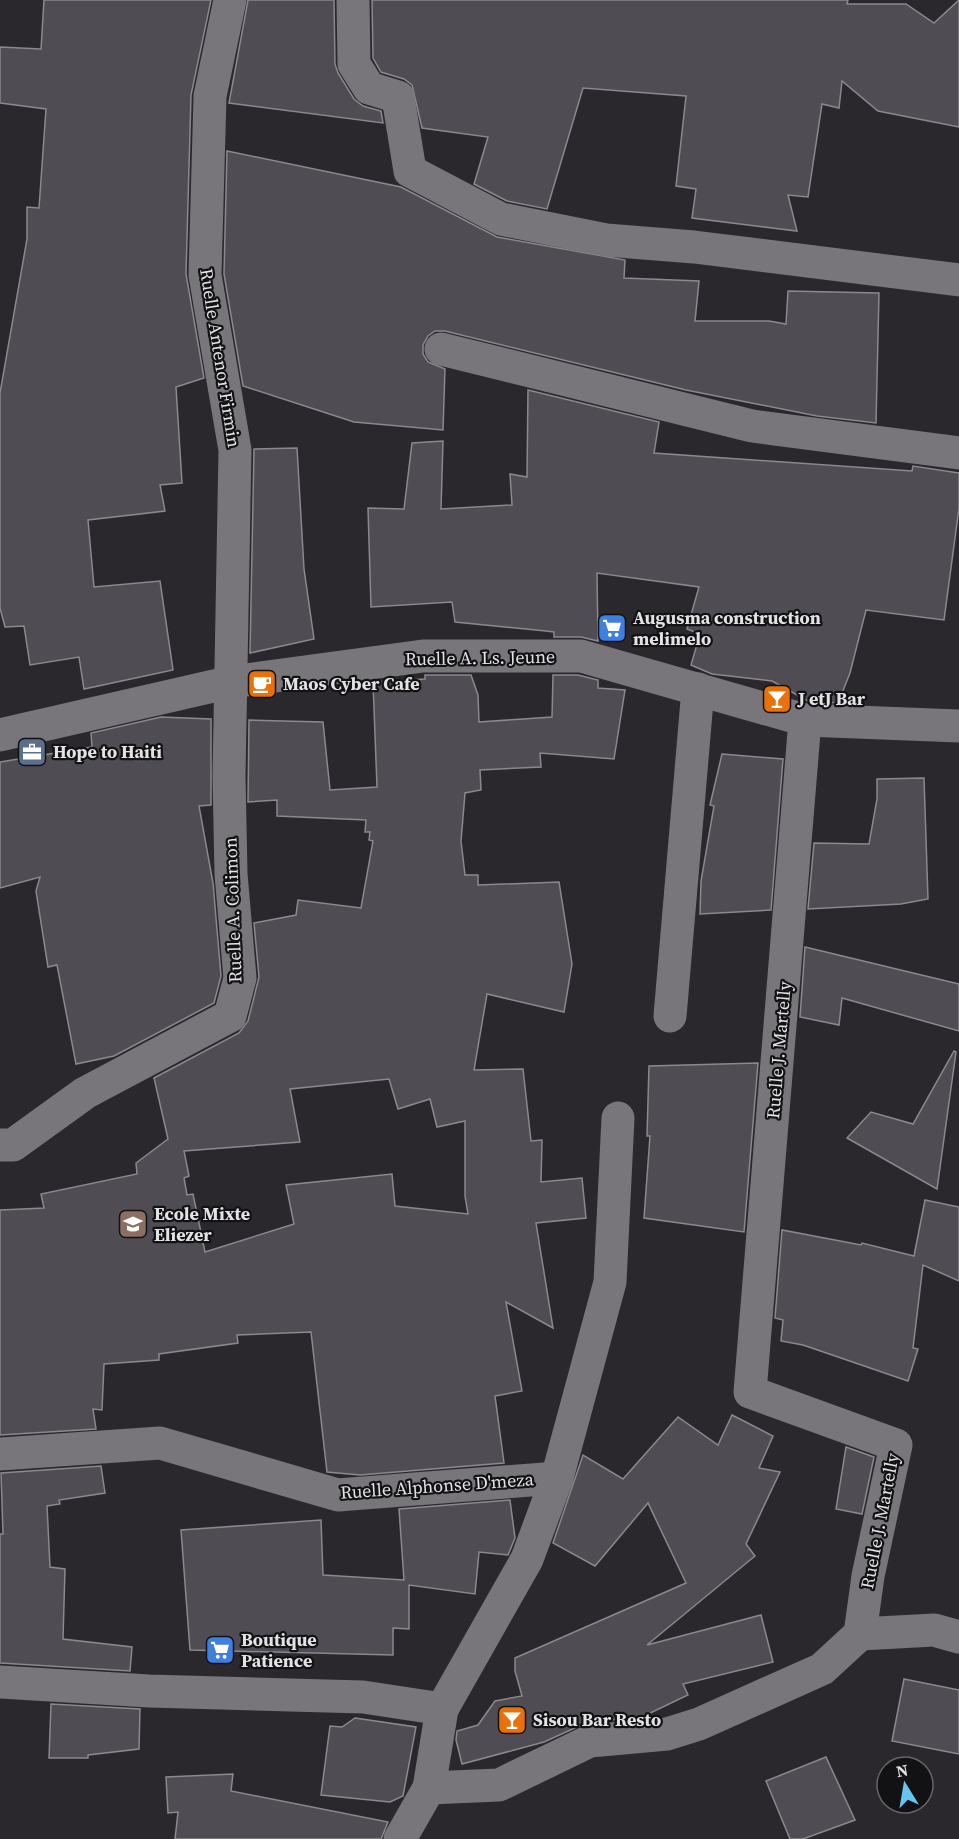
<svg xmlns="http://www.w3.org/2000/svg" width="959" height="1839" viewBox="0 0 959 1839" font-family="'Source Serif 4',serif">
<style>
.building{fill:#4f4d53;stroke:#8b888e;stroke-width:1.5;fill-rule:evenodd}
.lines{fill:none;stroke-linecap:round;stroke-linejoin:round}
.minor{stroke:#78767b;stroke-width:33}
.labels{text-anchor:middle;stroke-width:4.5;stroke-linejoin:round;paint-order:stroke}
.street-label{font-size:18px;fill:#e3e2e5;stroke:#121214}
.poi-label{font-size:18px;font-weight:bold;fill:#e3e2e5;stroke:#121214;text-anchor:start}
</style>
<rect width="100%" height="100%" fill="#2a282d"/>
<g class="building">
<path d="M44,0H211L191,95L186,274L204,378L176,387L182,483L160,485L165,511L88,520L94,587L160,581L173,670L84,689L79,657L30,665L24,626L5,627L0,608V393L27,239V207L39,208L46,109L0,103V47L41,49Z"/>
<path d="M248,0H334L335,64L338,73L354,99L363,106L381,111L383,123L229,103Z"/>
<path d="M372,0H848L847,4H906L934,23L959,0V127L878,111L842,81L839,108L822,104L808,197L788,195L797,231L692,218L696,189L676,186L686,96L583,88L547,209L507,201L474,184L488,137L422,128L412,85L404,79L381,72L373,58Z"/>
<path d="M227,151L401,187L497,237L625,260L624,278L699,281L695,321H769L786,324L788,291L879,293L876,423L817,416L686,390L445,331H435L428,336L423,345V354L428,362L445,369L443,430L354,422L243,386L224,274Z"/>
<path d="M528,390L659,422L654,453L912,471L913,466L959,473V508L944,620L866,610L850,673L838,703L808,701L772,681L712,674L691,665L700,634L687,629L699,587L597,573L598,641L581,637H554V632L546,631L455,622L452,602L371,607L368,508L404,509L412,443L443,441L441,509L512,505L510,474L527,477Z"/>
<path d="M297,448L304,569L314,639L250,653L254,449Z"/>
<path d="M425,675H471L478,695L479,722L552,717L553,675H578L598,680V688L625,690L614,759L540,753L541,767L480,770L481,790L465,793L461,841L465,875H478V885L559,882L572,964L564,1012L487,994L474,1070L523,1069L531,1141L542,1140L541,1182L582,1178L586,1218L536,1223L553,1328L506,1302L522,1391L495,1396L504,1463L360,1475L327,1472L311,1332L237,1335L238,1343L159,1354V1360L104,1364L102,1410L93,1409L96,1429L0,1435V1210L44,1208L41,1194L137,1174L136,1163L168,1139L154,1078L239,1033L248,1021L259,977L254,923L296,915L298,900L361,908L373,841L369,840L370,832H365L366,820L277,816V800L248,802L249,720L323,722L330,790L377,787L373,682L425,679ZM389,1079L398,1109L430,1099L437,1127L465,1121V1196L468,1214L395,1206L392,1174L286,1185L294,1224L205,1252L193,1194L187,1195L184,1178L189,1176L184,1151L300,1142L290,1089Z"/>
<path d="M161,717L211,719V805L199,806L213,883L221,976L214,1003L114,1056L76,1064L57,965L48,967L36,891L40,877L0,888V762L92,747L91,733Z"/>
<path d="M722,754L783,759L771,910L700,914L701,881L714,806L710,805Z"/>
<path d="M924,778L928,899L901,904L808,909L814,843L869,844L877,799V779Z"/>
<path d="M805,947L959,984V1031L842,998L839,1025L800,1017Z"/>
<path d="M954,1051L956,1052L937,1189L847,1138L871,1112L913,1124Z"/>
<path d="M758,1063L744,1232L644,1218L650,1136H647L649,1066Z"/>
<path d="M925,1200L959,1207V1281L923,1265L913,1348L918,1349L908,1381L803,1345L781,1341L783,1320L775,1318L782,1230L861,1245L862,1243L914,1256Z"/>
<path d="M732,1415L773,1436L759,1468L780,1472L746,1544L755,1556L647,1645L761,1615L773,1662L683,1684L688,1695L642,1717L588,1722L544,1742L462,1764L456,1740L457,1731L478,1725L495,1701L522,1696L515,1671V1658L686,1583L648,1503L595,1566L553,1543L583,1455L623,1479L678,1417L718,1445Z"/>
<path d="M846,1447L874,1457L862,1514L836,1509Z"/>
<path d="M101,1466L105,1493L59,1500L60,1504L47,1506L50,1567L65,1569L63,1639L132,1647L130,1671L0,1663V1534H3L1,1473Z"/>
<path d="M510,1500L515,1538L508,1555L479,1552L475,1594L409,1585V1629L393,1628V1655L190,1650L181,1530L321,1520L323,1575L404,1580L399,1509Z"/>
<path d="M904,1679L959,1690V1754L892,1741Z"/>
<path d="M51,1704L140,1709L139,1749L88,1755V1758H49Z"/>
<path d="M355,1718L416,1727L403,1796L390,1802L321,1795L330,1726L342,1727Z"/>
<path d="M826,1757L855,1820L803,1839H790L766,1781Z"/>
<path d="M233,1774L231,1791L388,1822L381,1839H175L178,1812L168,1813L166,1777Z"/>
</g>
<g class="lines">
<g class="minor">
<path d="M353,0L354,64L369,88L398,97L410,171L501,219L606,240L694,247L959,280"/>
<path d="M441,349L752,426L959,453"/>
<path d="M0,735L231,682L423,656H581L805,720L959,726"/>
<path d="M670,1016L698,689"/>
<path d="M0,1145H13L85,1093L230,1016L240,978L231,874L229,776L235,450L205,275L210,96L230,0"/>
<path d="M0,1454L160,1443L338,1495L557,1478"/>
<path d="M860,1634L934,1630L959,1637"/>
<path d="M0,1682L149,1691L363,1697L442,1709"/>
<path d="M429,1788L499,1785L590,1741L667,1734L699,1724L822,1669L860,1634L868,1576L896,1445L750,1392L805,720"/>
<path d="M400,1839L429,1788L442,1709L527,1559L557,1478L610,1282L618,1118"/>
</g>
</g>
<defs>
<g id="supermarket-square" transform="scale(1.5)"><rect x="-9" y="-9" width="18" height="18" rx="4" fill="#3f7fe0" stroke="#121214"/><path d="M-6-5.5h2.5l.6 2H6L4.5 2H-2.5L-4.4-4H-6ZM-1.5 3.2a1.3 1.3 0 1 0 .1 0ZM3 3.2a1.3 1.3 0 1 0 .1 0Z" fill="#fff"/></g>
<g id="cafe-square" transform="scale(1.5)"><rect x="-9" y="-9" width="18" height="18" rx="4" fill="#e8710a" stroke="#121214"/><path d="M-5.5-4.5H6V0H3Q3 3.5 0 3.5H-2.5Q-5.5 3.5-5.5 0ZM3-3.2v2h1.7v-2ZM-6 4.5H4V6H-6Z" fill="#fff"/></g>
<g id="bar-square" transform="scale(1.5)"><rect x="-9" y="-9" width="18" height="18" rx="4" fill="#e8710a" stroke="#121214"/><path d="M-6-5H6L.8 .8V4.5H3.5V6h-7V4.5H-.8V.8Z" fill="#fff"/></g>
<g id="office-square" transform="scale(1.5)"><rect x="-9" y="-9" width="18" height="18" rx="4" fill="#5c6f8a" stroke="#121214"/><path d="M-6-3h4V-5.5h4V-3h4V5H-6ZM-1-4.5V-3h2v-1.5ZM-6 0V1H6V0Z" fill="#fff"/></g>
<g id="school-square" transform="scale(1.5)"><rect x="-9" y="-9" width="18" height="18" rx="4" fill="#8d6e63" stroke="#121214"/><path d="M0-5L7-2L0 1L-7-2ZM-4 1L0 2.5L4 1V4Q0 6-4 4Z" fill="#fff"/></g>
</defs>
<g fill-rule="evenodd">
<use href="#supermarket-square" x="612" y="628"/>
<use href="#cafe-square" x="262" y="684"/>
<use href="#bar-square" x="777" y="699"/>
<use href="#office-square" x="32" y="752"/>
<use href="#school-square" x="133" y="1224"/>
<use href="#supermarket-square" x="220" y="1650"/>
<use href="#bar-square" x="512" y="1720"/>
</g>
<g class="labels">
<g class="street-label">
<text transform="translate(220 358) rotate(81)" y="6">Ruelle Antenor Firmin</text>
<text transform="translate(480 658) rotate(-1)" y="6">Ruelle A. Ls. Jeune</text>
<text transform="translate(233 910) rotate(-92)" y="6">Ruelle A. Colimon</text>
<text transform="translate(779 1050) rotate(-85)" y="6">Ruelle J. Martelly</text>
<text transform="translate(437 1486) rotate(-4)" y="6">Ruelle Alphonse D'meza</text>
<text transform="translate(880 1521) rotate(-79)" y="6">Ruelle J. Martelly</text>
</g>
<g class="poi-label">
<text x="633" y="624">Augusma construction<tspan x="633" dy="21">melimelo</tspan></text>
<text x="283" y="690">Maos Cyber Cafe</text>
<text x="798" y="705">J etJ Bar</text>
<text x="53" y="758">Hope to Haiti</text>
<text x="154" y="1220">Ecole Mixte<tspan x="154" dy="21">Eliezer</tspan></text>
<text x="241" y="1646">Boutique<tspan x="241" dy="21">Patience</tspan></text>
<text x="533" y="1726">Sisou Bar Resto</text>
</g>
</g>
<g transform="translate(905 1785) rotate(349)"><circle r="28" fill="#121214" stroke="#666568" stroke-width="1.5"/>
<path d="M0-4.5L10 22L0 15L-10 22Z" fill="#66c4ef"/>
<text y="-9" font-size="16" font-weight="bold" text-anchor="middle" fill="#e3e2e5">N</text>
</g>
</svg>
